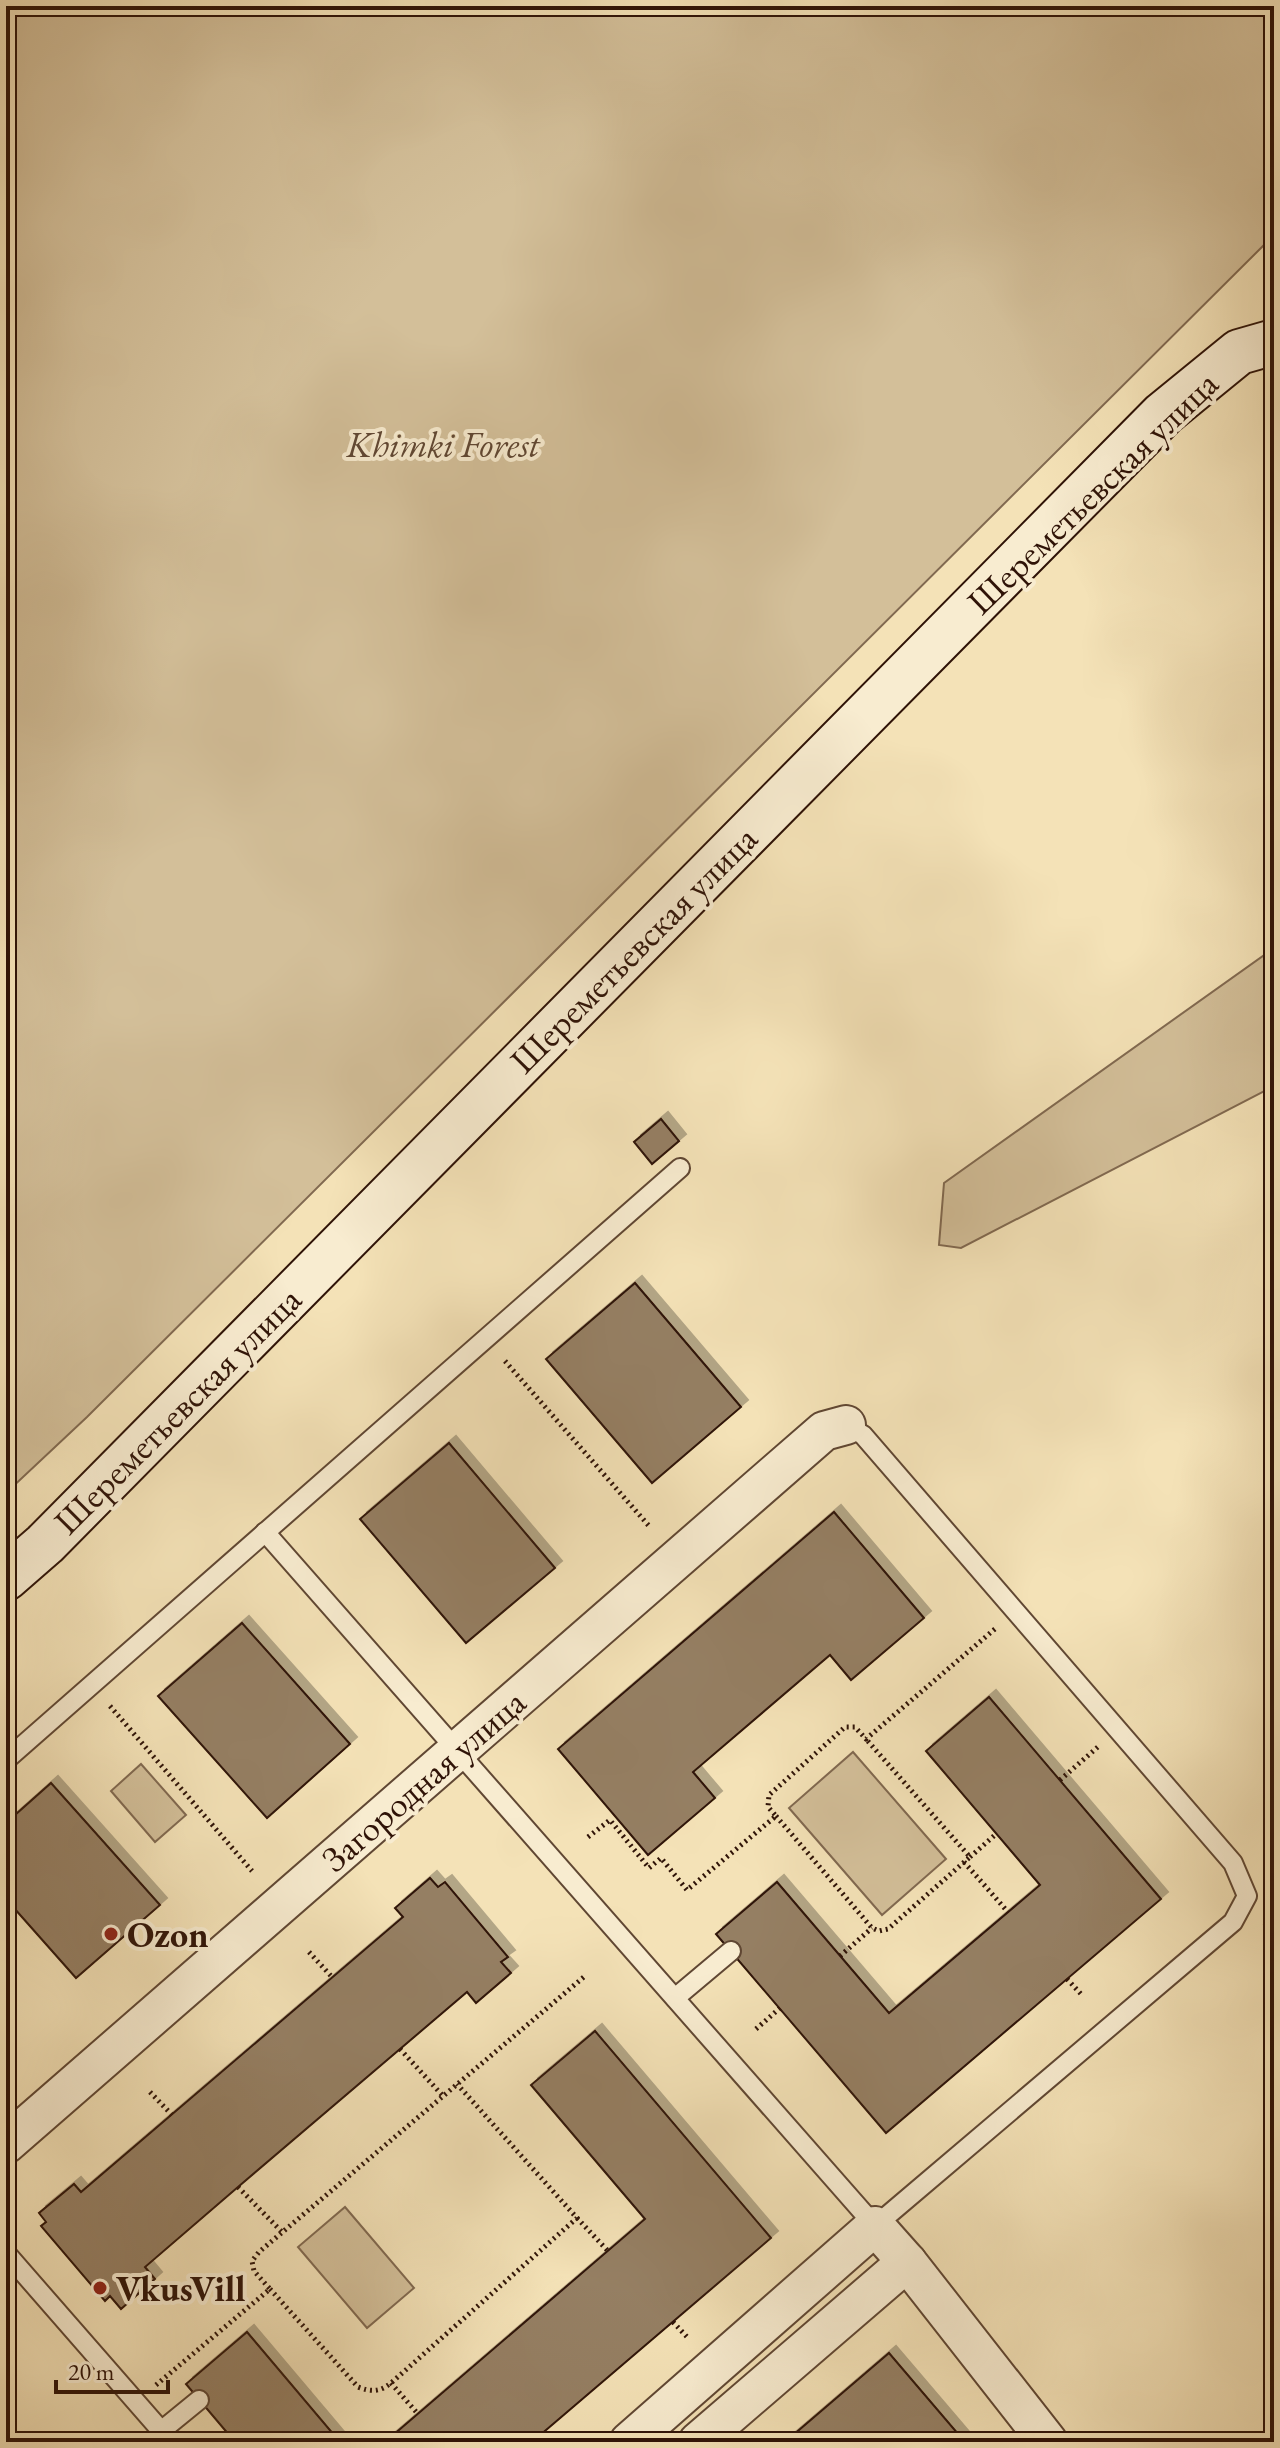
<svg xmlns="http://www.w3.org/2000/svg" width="1280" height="2448" viewBox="0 0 1280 2448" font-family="'EB Garamond',serif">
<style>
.green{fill:#d3bf99;stroke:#816950;stroke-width:2}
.building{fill:#957f63;stroke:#2f1307;stroke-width:2;filter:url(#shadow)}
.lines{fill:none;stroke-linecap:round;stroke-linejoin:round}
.service-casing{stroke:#604733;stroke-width:22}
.minor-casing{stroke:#604733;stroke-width:42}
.secondary-casing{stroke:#2f1307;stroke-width:48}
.path{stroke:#2f1307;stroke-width:5;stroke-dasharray:2 4;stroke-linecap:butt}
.service{stroke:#f8ecd0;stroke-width:18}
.minor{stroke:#f8ecd0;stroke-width:38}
.secondary{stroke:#f8ecd0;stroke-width:44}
.poi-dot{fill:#8f2418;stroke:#f8ecd0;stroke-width:3}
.labels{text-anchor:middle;stroke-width:8;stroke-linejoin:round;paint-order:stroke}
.park-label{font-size:36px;font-style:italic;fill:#604733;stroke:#f8ecd0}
.street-label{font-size:36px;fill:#2f1307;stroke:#f8ecd0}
.poi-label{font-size:36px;font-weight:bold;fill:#2f1307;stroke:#f8ecd0;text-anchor:start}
</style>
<defs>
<filter id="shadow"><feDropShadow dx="7" dy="-7" stdDeviation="0" flood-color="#0004"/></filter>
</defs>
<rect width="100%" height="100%" fill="#f4e2b7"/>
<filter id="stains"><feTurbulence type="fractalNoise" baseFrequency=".0025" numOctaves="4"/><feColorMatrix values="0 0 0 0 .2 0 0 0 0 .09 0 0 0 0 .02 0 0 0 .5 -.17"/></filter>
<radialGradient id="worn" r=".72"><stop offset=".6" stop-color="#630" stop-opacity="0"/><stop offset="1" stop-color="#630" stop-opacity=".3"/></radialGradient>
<g class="green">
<path d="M6,6H1274V235L87,1417L6,1493Z"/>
<path d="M1274,948V1086L961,1248L939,1245L944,1183Z"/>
<path d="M853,1752L946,1859L882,1915L789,1808Z"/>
<path d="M141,1764L186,1815L155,1842L111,1791Z"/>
<path d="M345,2207L414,2288L367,2328L298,2247Z"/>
</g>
<g class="building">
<path d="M661,1119L679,1141L652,1164L634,1142Z"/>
<path d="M635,1283L741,1407L652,1483L546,1359Z"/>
<path d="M449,1443L555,1568L466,1643L360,1519Z"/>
<path d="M834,1512L924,1618L851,1680L830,1655L693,1772L715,1798L648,1855L558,1749Z"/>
<path d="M242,1623L350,1744L267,1818L158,1696Z"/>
<path d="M989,1697L1161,1899L886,2133L716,1934L777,1882L889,2013L1040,1885L926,1751Z"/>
<path d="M51,1783L160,1905L76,1978L6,1899V1823Z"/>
<path d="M430,1878L438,1887L445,1882L508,1957L501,1962L511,1973L476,2003L467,1992L238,2187L145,2267L155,2279L121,2309L110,2296L105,2301L41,2226L46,2222L39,2213L74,2184L81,2192L403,1917L395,1908Z"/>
<path d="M595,2031L771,2238L532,2442H385L645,2219L531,2085Z"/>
<path d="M247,2332L340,2442H235L186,2384Z"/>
<path d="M889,2353L965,2442H785Z"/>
</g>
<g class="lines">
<g class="service-casing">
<g id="service">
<path d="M265,1532L875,2226L1233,1922L1247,1896L1233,1863L863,1435L846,1425"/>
<path d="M6,1760L680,1168"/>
<path d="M675,1998L731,1951"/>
<path d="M6,2253L171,2442"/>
<path d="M161,2431L199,2400"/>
</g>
</g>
<g class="minor-casing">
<g id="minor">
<path d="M6,2144L824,1431L846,1425"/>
<path d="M629,2442L875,2226L907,2262L1048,2442"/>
<path d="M698,2442L907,2262"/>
</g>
</g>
<g class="secondary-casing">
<path id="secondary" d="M6,1578L45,1544L1163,414L1239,352L1274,342"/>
</g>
<g class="path">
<path d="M505,1361L649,1526"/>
<path d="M110,1706L252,1871"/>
<path d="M1060,1780L1099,1746"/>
<path d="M776,1816L872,1928L879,1931L888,1929L970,1857L866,1739"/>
<path d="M588,1837L610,1820L649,1868L661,1858L687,1890L776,1816L768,1807L769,1795L845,1727H855L866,1739L996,1628"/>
<path d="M970,1857L996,1834"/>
<path d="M964,1862L1008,1912"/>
<path d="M1265,1923L1274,1940"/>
<path d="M309,1952L332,1977"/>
<path d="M840,1956L872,1928"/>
<path d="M1067,1979L1081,1994"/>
<path d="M756,2029L780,2008"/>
<path d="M400,2049L443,2096"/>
<path d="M150,2092L172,2115"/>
<path d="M238,2187L282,2232"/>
<path d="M6,2217H8"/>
<path d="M577,2218L608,2251"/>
<path d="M270,2289L358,2387C371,2392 380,2392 391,2383L577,2218L457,2084"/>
<path d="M673,2322L689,2339"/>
<path d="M391,2383L418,2414"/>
<path d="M156,2385L270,2289L254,2271L252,2261L259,2252L585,1976"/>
</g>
<use href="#service" class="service"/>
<use href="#minor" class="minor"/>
<use href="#secondary" class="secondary"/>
</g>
<g class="poi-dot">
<circle cx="111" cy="1934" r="8"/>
<circle cx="100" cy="2288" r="8"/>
</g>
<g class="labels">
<g class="park-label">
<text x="443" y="457">Khimki Forest</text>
</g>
<g class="street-label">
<text transform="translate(1092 492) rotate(-44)" y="13">Шереметьевская улица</text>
<text transform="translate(633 949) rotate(-45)" y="13">Шереметьевская улица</text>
<text transform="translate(177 1410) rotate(-45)" y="13">Шереметьевская улица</text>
<text transform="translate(423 1780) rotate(-41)" y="13">Загородная улица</text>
</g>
<g class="poi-label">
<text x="127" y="1947">Ozon</text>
<text x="116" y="2301">VkusVill</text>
</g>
</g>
<rect width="1280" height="2448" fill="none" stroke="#f4e2b7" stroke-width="32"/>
<rect x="8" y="8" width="1264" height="2432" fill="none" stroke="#2f1307" stroke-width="4"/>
<rect x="16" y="16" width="1248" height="2416" fill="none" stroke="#2f1307" stroke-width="2"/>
<path d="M56 2380v12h112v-12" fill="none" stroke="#2f1307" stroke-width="4"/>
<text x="68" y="2380" font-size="24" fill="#2f1307" stroke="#f8ecd0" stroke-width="6" paint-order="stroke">20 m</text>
<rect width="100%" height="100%" filter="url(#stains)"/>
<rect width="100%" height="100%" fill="url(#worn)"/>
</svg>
